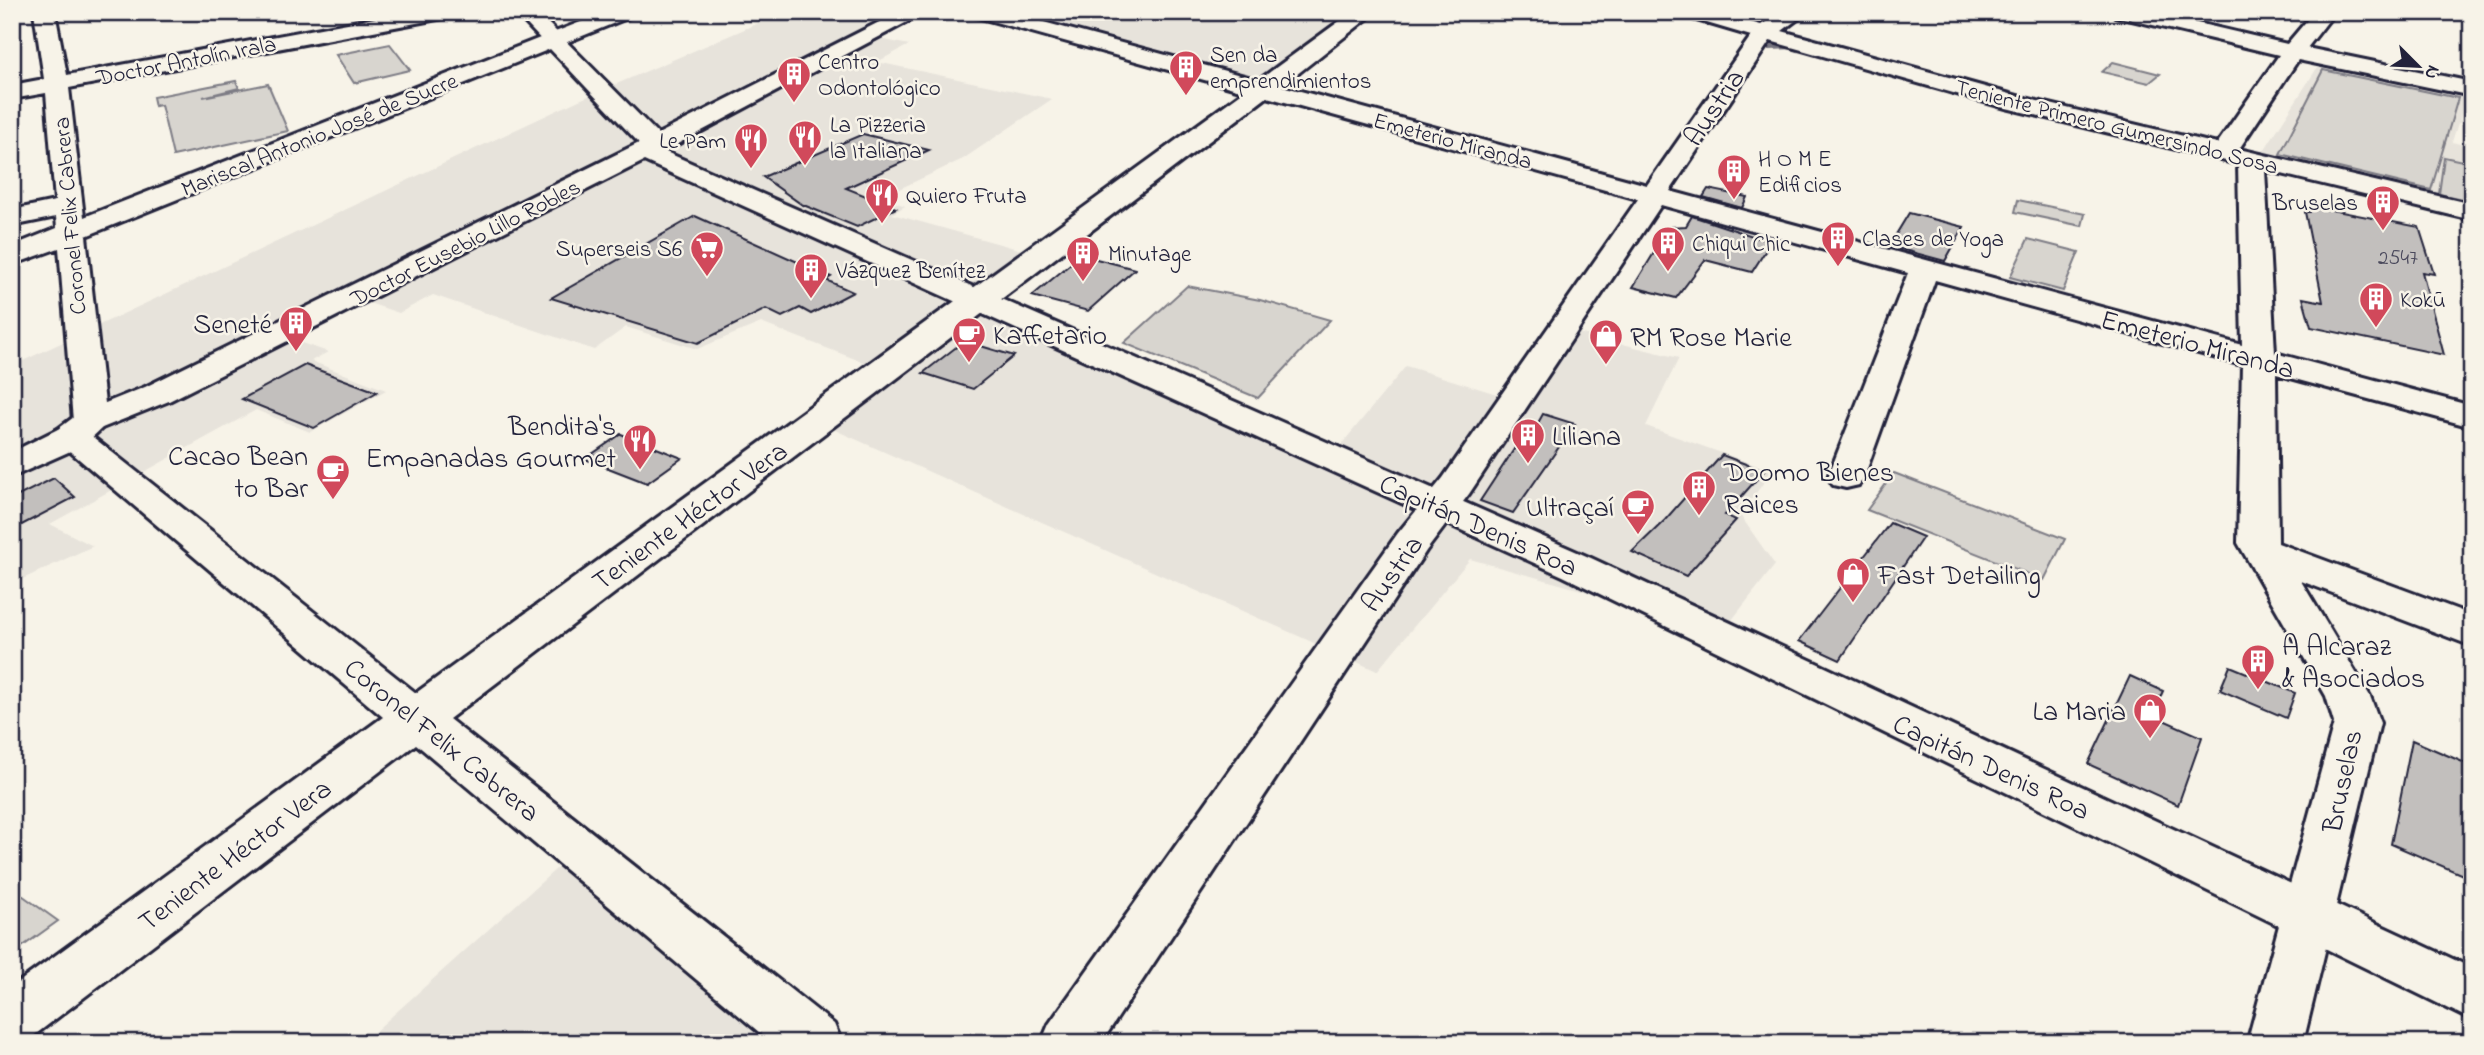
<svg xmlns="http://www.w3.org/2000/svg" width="2484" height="1055" viewBox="0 0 2484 1055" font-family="'Indie Flower',sans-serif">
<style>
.built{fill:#e7e3db}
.green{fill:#d8d5cf;stroke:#7d7c85;stroke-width:2}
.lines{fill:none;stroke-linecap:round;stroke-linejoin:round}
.stream{stroke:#76747f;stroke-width:6}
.building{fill:#c2bfbd;stroke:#22223b;stroke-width:2}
.minor-casing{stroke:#22223b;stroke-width:6}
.major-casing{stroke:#22223b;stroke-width:6}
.minor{fill:#f7f3e8;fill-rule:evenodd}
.major{fill:#f7f3e8;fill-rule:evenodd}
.labels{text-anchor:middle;stroke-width:5;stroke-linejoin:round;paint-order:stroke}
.far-number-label{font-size:21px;fill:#4a495c}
.far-poi-label{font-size:23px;fill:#22223b;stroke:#f7f3e8;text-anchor:start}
.far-street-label{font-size:23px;fill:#22223b;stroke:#f7f3e8}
.street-label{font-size:28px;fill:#22223b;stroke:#f7f3e8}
.poi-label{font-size:28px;fill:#22223b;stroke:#f7f3e8;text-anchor:start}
</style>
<rect width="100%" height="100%" fill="#f7f3e8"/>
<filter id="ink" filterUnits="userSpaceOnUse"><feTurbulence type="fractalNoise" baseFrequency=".0143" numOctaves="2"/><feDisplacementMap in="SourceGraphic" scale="14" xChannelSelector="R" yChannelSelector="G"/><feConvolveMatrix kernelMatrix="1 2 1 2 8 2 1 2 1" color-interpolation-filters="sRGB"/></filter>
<g filter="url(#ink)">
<g class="built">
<path d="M784,12H924L876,38L909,45L877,62L1052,99L963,159L882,197L905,206L892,214L1032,253L990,303L1336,451L1406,366L1500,395L1550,326L1679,358L1646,426L1772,471L1740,515L1775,565L1724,630L1470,559L1377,671L808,418L876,367L761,323L697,349L626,327L594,350L433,295L399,313L357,299L284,337L328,352L311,361L386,390L310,432L256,410L50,524L93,546L12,584V366L577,101Z"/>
<path d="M981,12H1366L1263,89Z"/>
<path d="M2317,68L2472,98V102L2463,100L2460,120L2472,126L2458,123L2452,142L2472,147V163L2445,158L2439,194L2263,152Z"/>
<path d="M566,860L790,1043H362Z"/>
</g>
<g class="green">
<path d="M390,44L410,70L354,83L336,55Z"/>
<path d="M2113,62L2160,74L2149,83L2102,72Z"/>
<path d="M2323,70L2458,98L2431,190L2280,154Z"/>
<path d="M236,81L239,88L203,97L268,84L288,131L173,156L161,105L155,106L153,97Z"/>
<path d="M2444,157L2472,163V201L2439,194Z"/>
<path d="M2018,200L2085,214L2082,226L2015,212Z"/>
<path d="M2028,239L2079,252L2063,291L2010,277Z"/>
<path d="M1187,286L1260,300L1330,320L1258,398L1124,343Z"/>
<path d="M1894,473L2065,539L2044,580L1867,510Z"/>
<path d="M12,888L58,921L12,954Z"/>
</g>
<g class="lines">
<path class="stream" d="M1769,47L1795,46"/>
</g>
<g class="building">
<path d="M863,134L929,150L846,188L896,208L857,227L801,204L763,177Z"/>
<path d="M1708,189L1747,197L1742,208L1703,197Z"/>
<path d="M2311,206L2419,227L2434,274L2422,272L2444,355L2311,327L2303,298L2323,302L2305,212H2310Z"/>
<path d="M1909,213L1964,227L1945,261L1889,246Z"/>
<path d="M695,216L831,277L826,280L853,292L811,314L800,308L782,317L766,309L698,343L551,298Z"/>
<path d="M1692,216L1771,242L1752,272L1705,260L1676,298L1633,287L1670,227L1686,226Z"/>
<path d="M1081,255L1135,269L1088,311L1032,296Z"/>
<path d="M964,341L1014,356L973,389L923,373Z"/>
<path d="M305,365L377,392L314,428L242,399Z"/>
<path d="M1543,414L1575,424L1513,513L1480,501L1530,425L1538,423Z"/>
<path d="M621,434L682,458L647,483L585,459Z"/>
<path d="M1722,455L1764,471L1725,515L1736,520L1686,576L1632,552L1665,520Z"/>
<path d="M54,478L75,497L12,530V499Z"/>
<path d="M1890,523L1923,537L1840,660L1799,641Z"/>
<path d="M2230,666L2295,693L2286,718L2220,690Z"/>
<path d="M2130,676L2163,691L2152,715L2202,737L2178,805L2088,764Z"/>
<path d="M2412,740L2472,766V879L2391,844Z"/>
</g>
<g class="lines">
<g class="minor-casing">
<path id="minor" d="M34,12H55L67,75L407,12H453L443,18L69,88L84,217L606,12H635L632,16L86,236L107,421L102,428L84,430L416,693L1244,91L974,16L971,12H1006L1259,80L1352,12H1376L1282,86L1647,185L1751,36L1683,16L1680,12H1714L1761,25L1782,12H1807L1782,31L2021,97L2217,144L2279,55L2115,16L2112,12H2150L2287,44L2314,12H2335L2307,48L2472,82V96L2298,60L2239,149L2472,204V220L2265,170L2275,353L2472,406V427L2276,374L2278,543L2472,615V646L2301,581L2370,696L2380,723L2303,1043H2247L2334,723L2326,696L2238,543L2242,365L1935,280L1864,477L1859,485L1846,488L1833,485L1828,477L1908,273L1661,205L1469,494L1426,551L1101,1043H1041L1049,1024L1398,533L1443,478L1638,199L1267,97L449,719L834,1024L842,1043H772L416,744L32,1037L12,1043V987L383,717L53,437L58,429L77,428L73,421L59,248L12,265V246L57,228L56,217L12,226V210L55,201L46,93L12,99V85L44,79ZM1770,41L2006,108L2238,164L2242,345L1670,191Z"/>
</g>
<g class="major-casing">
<path id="major" d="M515,12H537L658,134L899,12H926L666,150V152L1591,558L2472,968V1020L1563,576L644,161L169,401L102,428L84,445L12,477V452L58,429L78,414L145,387L639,143Z"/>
</g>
<use href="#minor" class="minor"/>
<use href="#major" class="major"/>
</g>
</g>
<defs>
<g id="building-pin" transform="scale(1.75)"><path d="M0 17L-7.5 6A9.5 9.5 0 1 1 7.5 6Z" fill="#d1495b" stroke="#f7f3e8"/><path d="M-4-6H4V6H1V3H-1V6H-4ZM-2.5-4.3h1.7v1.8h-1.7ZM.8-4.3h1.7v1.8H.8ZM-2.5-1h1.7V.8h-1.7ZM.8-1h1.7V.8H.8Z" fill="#fff"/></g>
<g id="restaurant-pin" transform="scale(1.75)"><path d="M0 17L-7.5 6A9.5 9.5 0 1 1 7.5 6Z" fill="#d1495b" stroke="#f7f3e8"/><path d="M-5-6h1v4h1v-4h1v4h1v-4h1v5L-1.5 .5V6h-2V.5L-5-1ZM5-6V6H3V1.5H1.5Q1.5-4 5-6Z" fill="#fff"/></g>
<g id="supermarket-pin" transform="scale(1.75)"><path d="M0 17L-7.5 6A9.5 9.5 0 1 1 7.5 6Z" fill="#d1495b" stroke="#f7f3e8"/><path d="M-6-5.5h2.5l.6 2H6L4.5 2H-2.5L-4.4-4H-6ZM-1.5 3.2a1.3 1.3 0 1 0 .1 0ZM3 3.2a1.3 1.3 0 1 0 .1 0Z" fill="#fff"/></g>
<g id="cafe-pin" transform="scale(1.75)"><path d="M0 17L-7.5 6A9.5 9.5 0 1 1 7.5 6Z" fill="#d1495b" stroke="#f7f3e8"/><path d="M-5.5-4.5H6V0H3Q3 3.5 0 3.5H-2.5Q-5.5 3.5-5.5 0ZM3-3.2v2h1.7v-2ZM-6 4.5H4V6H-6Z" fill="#fff"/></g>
<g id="shop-pin" transform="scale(1.75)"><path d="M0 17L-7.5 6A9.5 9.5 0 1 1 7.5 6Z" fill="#d1495b" stroke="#f7f3e8"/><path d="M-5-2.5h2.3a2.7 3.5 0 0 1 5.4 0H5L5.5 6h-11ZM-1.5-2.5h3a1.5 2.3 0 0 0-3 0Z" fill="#fff"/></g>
</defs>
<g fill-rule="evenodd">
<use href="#building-pin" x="1186" y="67"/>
<use href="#building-pin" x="794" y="74"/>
<use href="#restaurant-pin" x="805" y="137"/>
<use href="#restaurant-pin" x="751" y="140"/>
<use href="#building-pin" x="1734" y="171"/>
<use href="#restaurant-pin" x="882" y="195"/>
<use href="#building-pin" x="2383" y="202"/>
<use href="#building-pin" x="1838" y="238"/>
<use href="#building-pin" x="1668" y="243"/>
<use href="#supermarket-pin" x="707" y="248"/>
<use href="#building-pin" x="1083" y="253"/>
<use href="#building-pin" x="811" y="270"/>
<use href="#building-pin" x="2376" y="299"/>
<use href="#building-pin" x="296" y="323"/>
<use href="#cafe-pin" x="969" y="334"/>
<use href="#shop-pin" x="1606" y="336"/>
<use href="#building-pin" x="1528" y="435"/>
<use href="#restaurant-pin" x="640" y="441"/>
<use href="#cafe-pin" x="333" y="471"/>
<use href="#building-pin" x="1699" y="487"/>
<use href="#cafe-pin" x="1638" y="506"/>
<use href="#shop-pin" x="1853" y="574"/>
<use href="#building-pin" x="2258" y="661"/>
<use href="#shop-pin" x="2150" y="710"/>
</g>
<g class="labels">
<g class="far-number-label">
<text x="2398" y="264">2547</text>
</g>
<g class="far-poi-label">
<text x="1210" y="62">Sen da<tspan x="1210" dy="26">emprendimientos</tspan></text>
<text x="818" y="69">Centro<tspan x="818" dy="26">Odontológico</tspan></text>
<text x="830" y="132">La Pizzeria<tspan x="830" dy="26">la Italiana</tspan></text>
<text x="726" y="148" text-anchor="end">Le Pam</text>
<text x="1758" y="166">H O M E<tspan x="1758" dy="26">Edificios</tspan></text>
<text x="906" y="203">Quiero Fruta</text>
<text x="2358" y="210" text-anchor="end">Bruselas</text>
<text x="1862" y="246">Clases de Yoga</text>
<text x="1692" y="251">Chiqui Chic</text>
<text x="682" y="256" text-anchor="end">Superseis S6</text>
<text x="1108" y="261">Minutage</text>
<text x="836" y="278">Vázquez Benítez</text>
<text x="2400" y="307">Kokū</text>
</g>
<g class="far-street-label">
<text transform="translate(186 60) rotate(-11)" y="8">Doctor Antolín Irala</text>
<text transform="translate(2117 126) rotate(14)" y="8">Teniente Primero Gumersindo Sosa</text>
<text transform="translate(319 134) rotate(-22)" y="8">Mariscal Antonio José de Sucre</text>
<text transform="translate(1453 140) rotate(15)" y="8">Emeterio Miranda</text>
<text transform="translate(69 216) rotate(-95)" y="8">Coronel Felix Cabrera</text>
<text transform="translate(465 242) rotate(-27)" y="8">Doctor Eusebio Lillo Robles</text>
</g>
<g class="street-label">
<text transform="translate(1713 107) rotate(-56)" y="10">Austria</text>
<text transform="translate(2198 343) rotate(15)" y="10">Emeterio Miranda</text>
<text transform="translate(689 515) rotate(-36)" y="10">Teniente Héctor Vera</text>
<text transform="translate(1479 524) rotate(24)" y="10">Capitán Denis Roa</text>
<text transform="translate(1391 573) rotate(-55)" y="10">Austria</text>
<text transform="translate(443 739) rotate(39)" y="10">Coronel Felix Cabrera</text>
<text transform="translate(1992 766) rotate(25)" y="10">Capitán Denis Roa</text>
<text transform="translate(2341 781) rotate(-78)" y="10">Bruselas</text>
<text transform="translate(234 854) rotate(-37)" y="10">Teniente Héctor Vera</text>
</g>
<g class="poi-label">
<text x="272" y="333" text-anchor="end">Seneté</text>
<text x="993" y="344">Kaffetario</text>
<text x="1630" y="346">RM Rose Marie</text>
<text x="616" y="435" text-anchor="end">Bendita's<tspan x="616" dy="32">Empanadas Gourmet</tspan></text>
<text x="1552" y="445">Liliana</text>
<text x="308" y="465" text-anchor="end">Cacao Bean<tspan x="308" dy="32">to Bar</tspan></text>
<text x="1724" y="481">Doomo Bienes<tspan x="1724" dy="32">Raices</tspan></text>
<text x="1614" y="516" text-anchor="end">Ultraçaí</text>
<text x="1878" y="584">Fast Detailing</text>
<text x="2282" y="655">A Alcaraz<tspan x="2282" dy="32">&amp; Asociados</tspan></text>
<text x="2126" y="720" text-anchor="end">La Maria</text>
</g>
</g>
<rect width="2484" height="1055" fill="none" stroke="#f7f3e8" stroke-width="42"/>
<rect x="21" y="21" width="2442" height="1013" fill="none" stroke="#22223b" stroke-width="2.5" filter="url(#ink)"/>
<g transform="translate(2418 66) rotate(114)" stroke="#f7f3e8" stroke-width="5" paint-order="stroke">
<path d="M0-5L12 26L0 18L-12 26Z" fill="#22223b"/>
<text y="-10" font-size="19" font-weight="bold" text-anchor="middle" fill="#22223b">N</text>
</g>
</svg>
